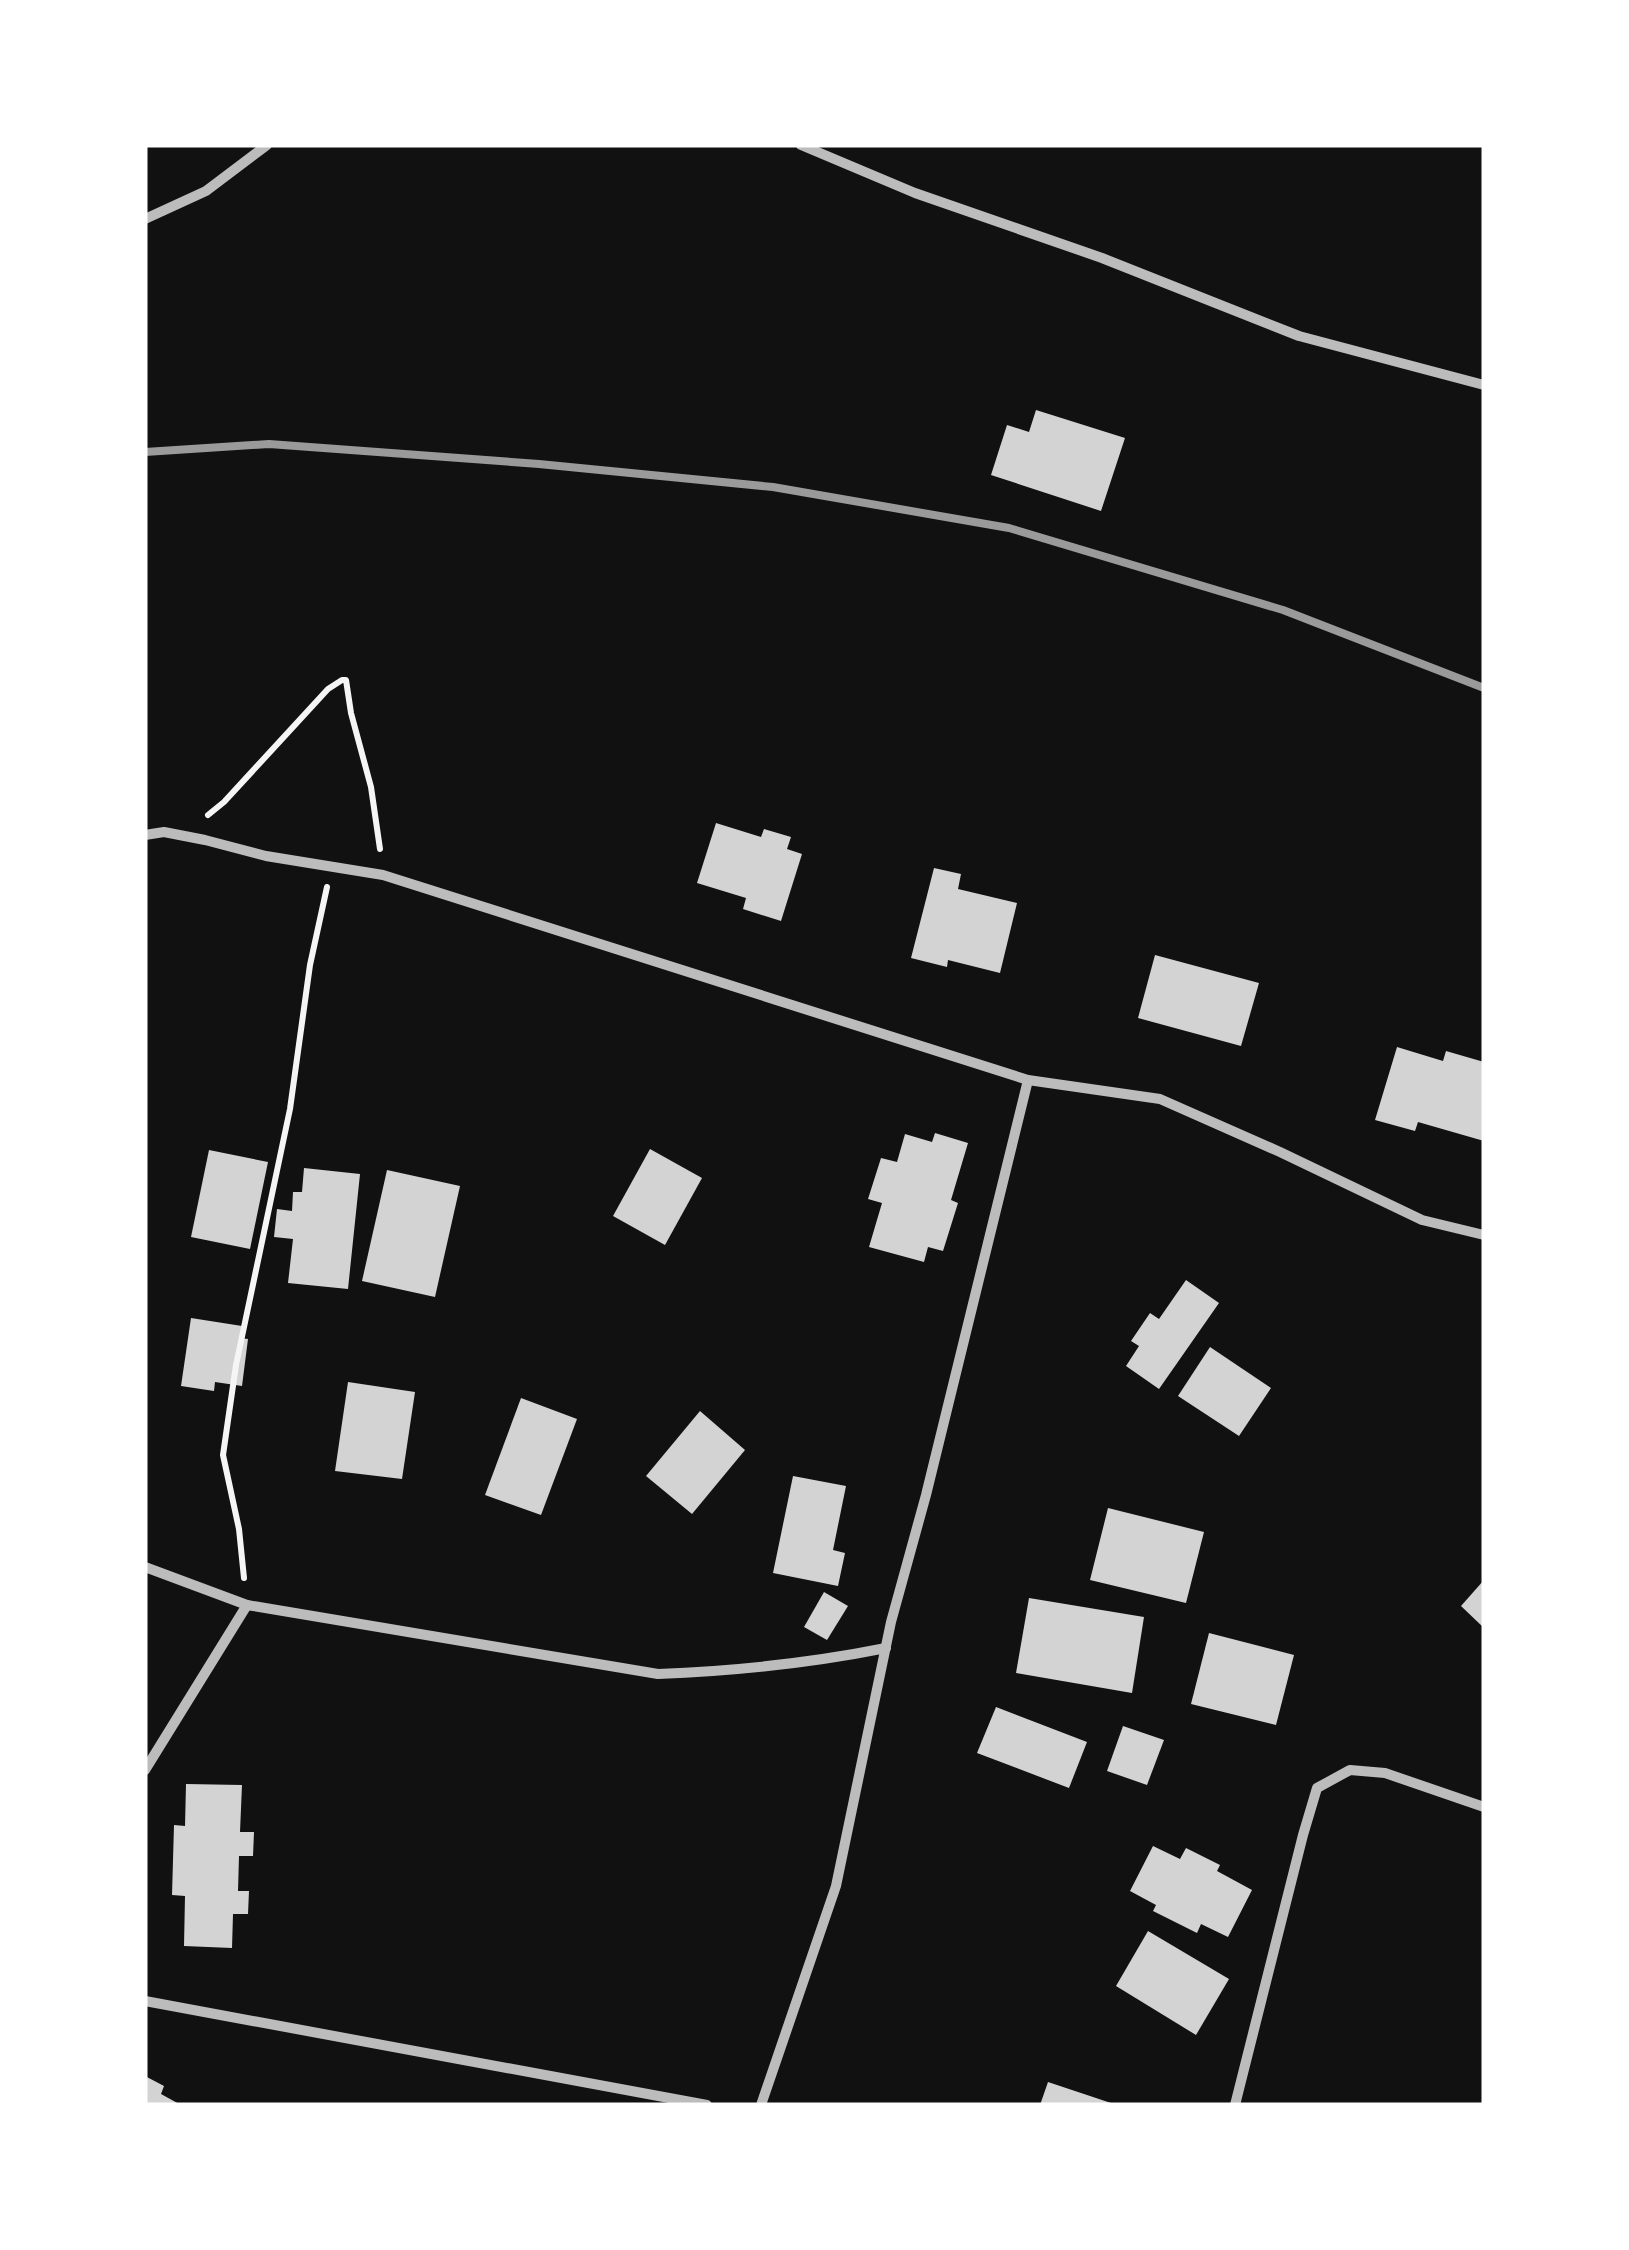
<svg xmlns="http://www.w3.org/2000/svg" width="1629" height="2250" viewBox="0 0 1629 2250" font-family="Literata,serif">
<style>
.building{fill:#d3d3d3}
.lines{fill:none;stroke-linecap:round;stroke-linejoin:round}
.path{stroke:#f5f5f5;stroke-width:6}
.minor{stroke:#bcbcbc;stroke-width:10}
.rail{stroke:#9a9a9a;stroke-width:8}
</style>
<rect width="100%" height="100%" fill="#111"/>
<g class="building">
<path d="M1036,410L1125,438L1101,511L991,475L1007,425L1029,432Z"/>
<path d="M716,823L761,837L764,829L791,837L787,849L802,854L781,921L743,909L746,898L697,883Z"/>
<path d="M934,868L961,874L958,889L1017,903L1000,973L948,960L947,967L911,958Z"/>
<path d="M1155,955L1259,983L1241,1046L1138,1018Z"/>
<path d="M1397,1047L1443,1061L1446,1051L1484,1062V1141L1418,1122L1415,1131L1375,1120Z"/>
<path d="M935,1133L968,1143L951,1200L958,1203L943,1251L928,1247L924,1262L869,1247L882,1203L868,1199L881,1158L897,1162L905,1134L932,1142Z"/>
<path d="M650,1149L702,1178L665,1245L613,1216Z"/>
<path d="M209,1150L268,1162L250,1249L191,1237Z"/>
<path d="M304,1168L360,1174L348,1289L288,1283L293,1239L274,1237L277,1209L292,1211L293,1192H302Z"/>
<path d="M387,1170L460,1186L435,1297L362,1281Z"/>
<path d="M1186,1280L1219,1303L1159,1389L1126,1366L1139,1346L1131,1341L1150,1313L1159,1319Z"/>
<path d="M191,1318L242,1326L240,1338L248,1339L242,1386L215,1382L214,1391L181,1386Z"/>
<path d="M1210,1347L1271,1388L1239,1436L1178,1396Z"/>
<path d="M348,1382L415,1392L402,1479L335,1471Z"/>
<path d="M521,1398L577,1419L541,1515L485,1495Z"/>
<path d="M700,1411L745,1450L692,1514L646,1476Z"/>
<path d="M793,1476L846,1486L833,1550L845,1553L838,1586L773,1573Z"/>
<path d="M1108,1508L1204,1532L1186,1603L1090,1580Z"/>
<path d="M1484,1580V1628L1461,1606Z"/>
<path d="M824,1592L848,1606L827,1640L804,1627Z"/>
<path d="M1029,1598L1144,1617L1132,1693L1016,1673Z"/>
<path d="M1209,1633L1294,1655L1276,1725L1191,1704Z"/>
<path d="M996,1707L1087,1742L1069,1788L977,1753Z"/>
<path d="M1123,1726L1164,1740L1147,1785L1107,1771Z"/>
<path d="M186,1784L242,1785L240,1832H254L253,1856H239L238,1891H249L248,1914H233L232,1948L184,1946L185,1896L172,1895L174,1825L185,1826Z"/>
<path d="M1153,1846L1180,1859L1186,1848L1220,1865L1217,1871L1252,1890L1228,1937L1201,1924L1197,1933L1153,1911L1156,1905L1130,1891Z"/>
<path d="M1148,1931L1229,1979L1196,2035L1116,1986Z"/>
<path d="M145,2076L164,2086L161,2094L181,2105H145Z"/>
<path d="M1048,2082L1114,2104V2105H1040Z"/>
</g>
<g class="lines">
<g class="path">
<path d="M208,815L224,802L328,689L342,680H346L351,713L371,787L380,849"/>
<path d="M244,1578L239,1529L223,1455L236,1365L290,1109L310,965L327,887"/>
</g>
<g class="minor">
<path d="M801,145L915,193L1102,258L1299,336L1484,385"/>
<path d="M145,219L206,191L267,145"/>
<path d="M145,835L164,832L205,840L266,856L383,875L1028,1080"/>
<path d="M145,1567L247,1605"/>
<path d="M145,1770L247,1605L658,1674C734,1671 811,1663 886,1648"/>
<path d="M145,2001L707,2105"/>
<path d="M761,2105L836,1886L891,1622L926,1495L1028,1080L1160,1099L1280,1152L1422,1220L1484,1235"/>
<path d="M1235,2105L1303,1835L1317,1788L1350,1770L1385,1773L1484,1807"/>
</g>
<path class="rail" d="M145,452L269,444L539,464L773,487L1009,528L1283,610L1484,688"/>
</g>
<rect width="1629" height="2250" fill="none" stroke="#ffffff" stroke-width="295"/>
</svg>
